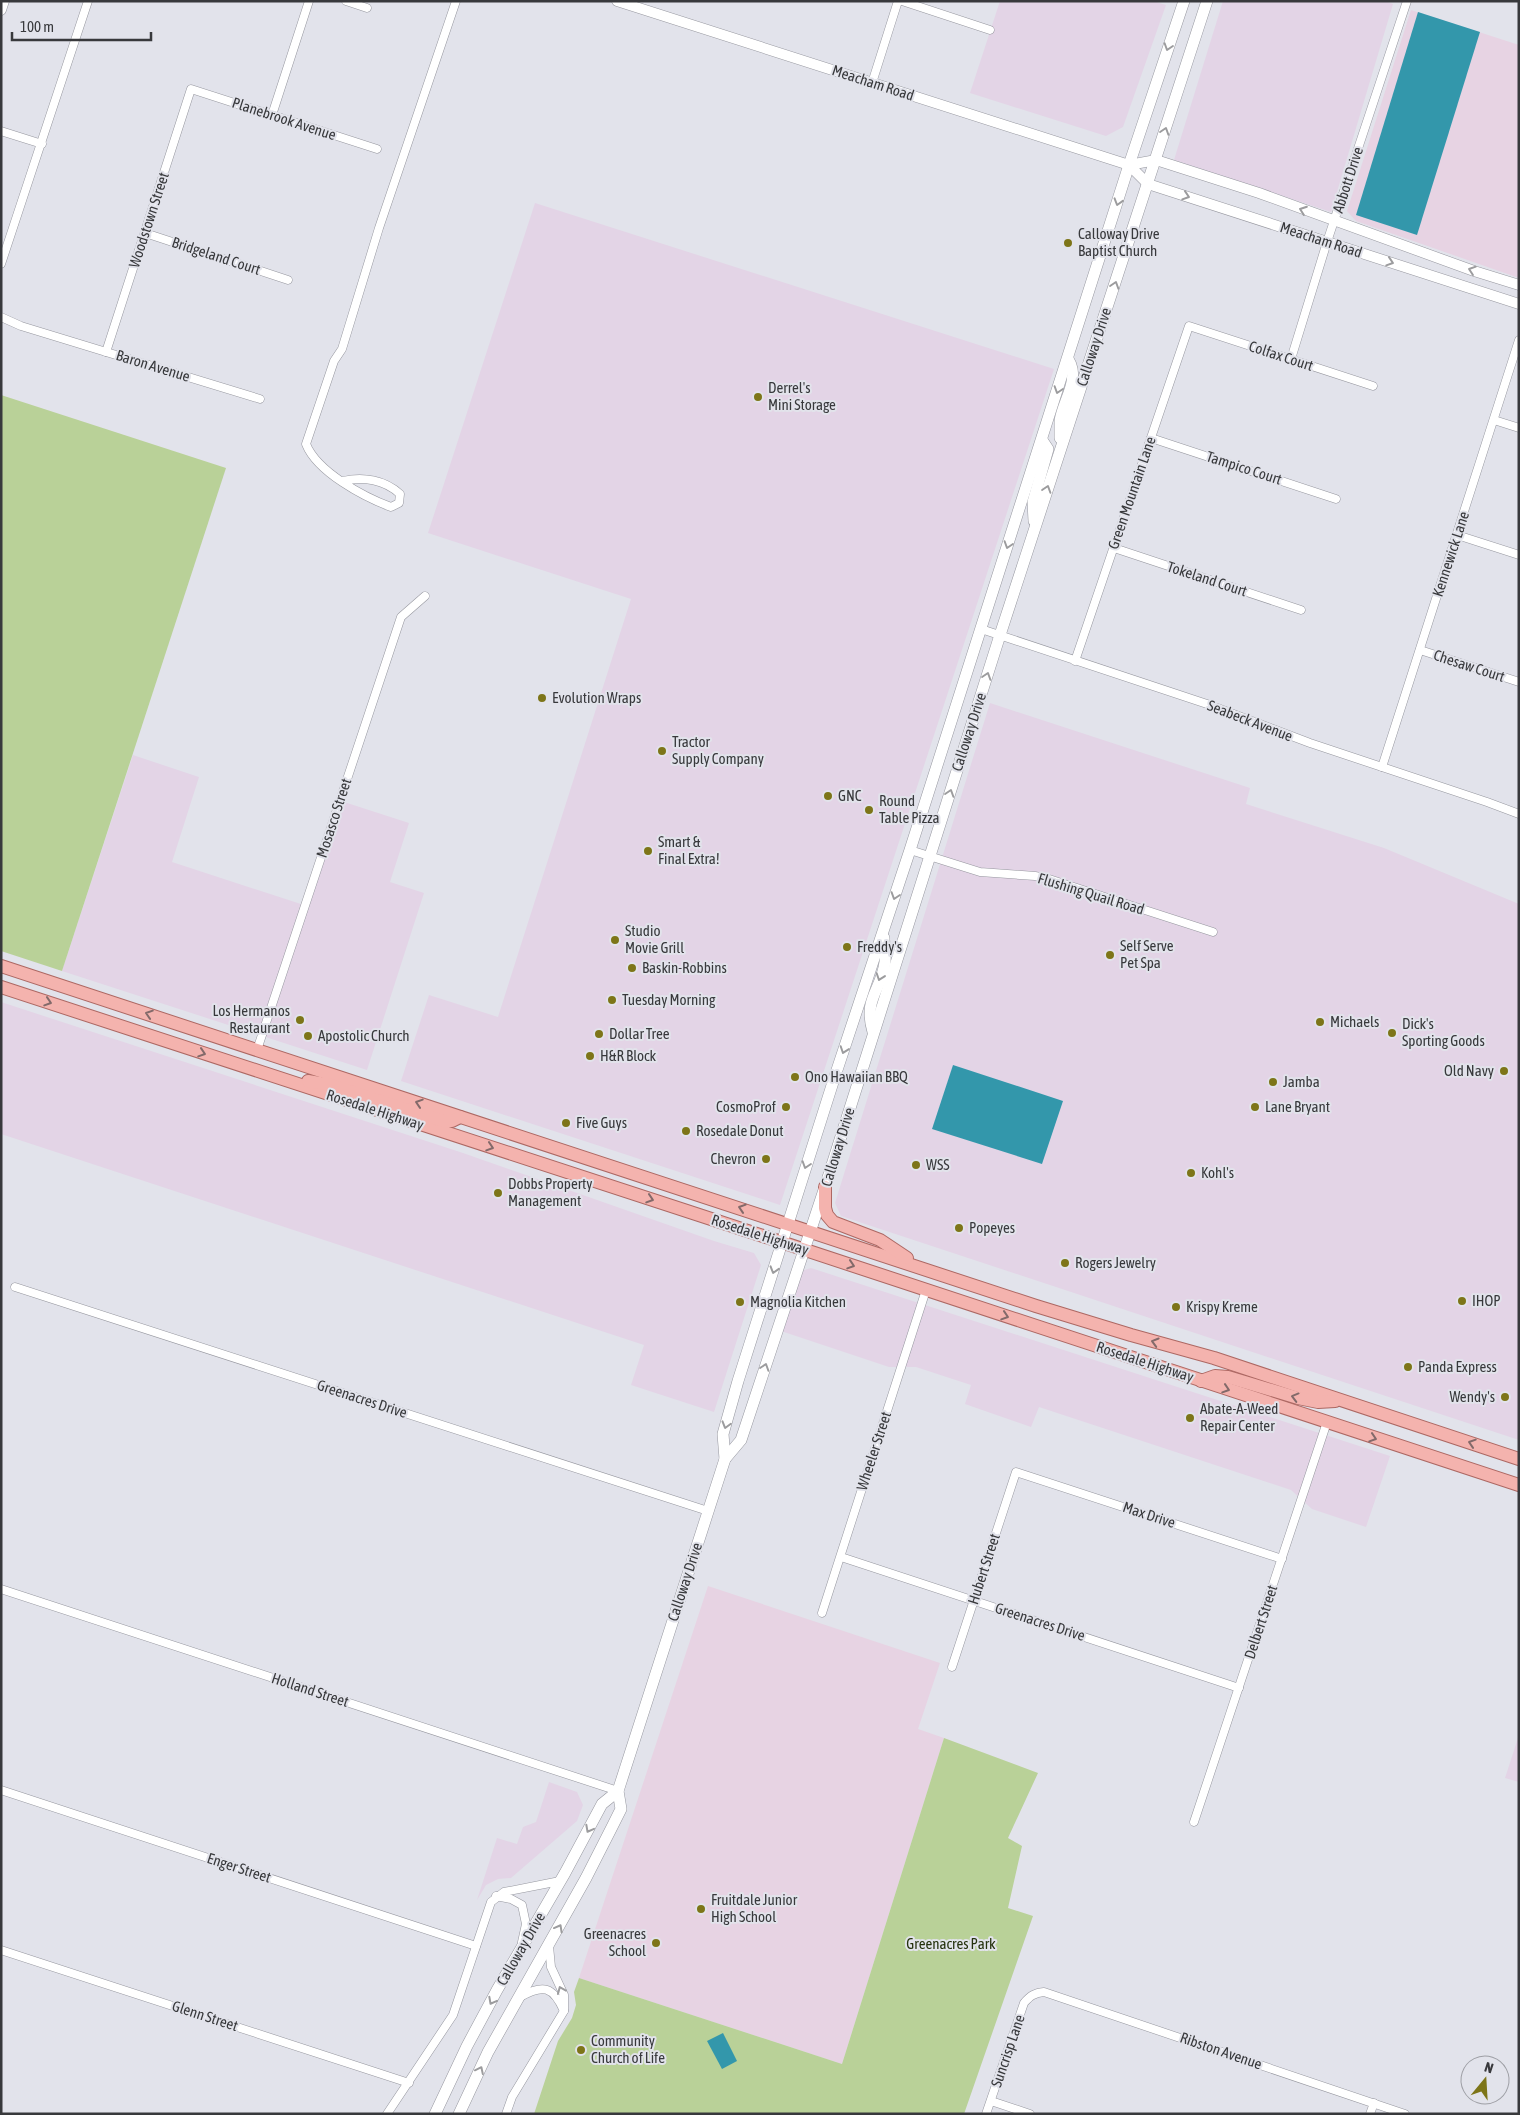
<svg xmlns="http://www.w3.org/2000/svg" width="1520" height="2115" viewBox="0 0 1520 2115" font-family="'Asap Condensed',sans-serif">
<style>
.commercial{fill:#e3d4e6}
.education{fill:#e7d3e3}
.green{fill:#b9d198}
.water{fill:#3397ab}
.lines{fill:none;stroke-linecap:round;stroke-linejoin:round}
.minor-casing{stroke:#96979f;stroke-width:9}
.tertiary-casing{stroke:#96979f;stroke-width:11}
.secondary-casing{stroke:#96979f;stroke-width:12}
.primary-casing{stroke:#ad6863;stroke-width:14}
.minor{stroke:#fff;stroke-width:8}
.tertiary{stroke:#fff;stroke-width:10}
.secondary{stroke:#fff;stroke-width:11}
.primary{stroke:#f4b3ae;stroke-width:12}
.oneway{stroke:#9c9c9e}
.oneway2{stroke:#836a6a}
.poi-dot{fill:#7d7518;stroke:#e2e3eb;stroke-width:2}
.labels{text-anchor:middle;stroke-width:4;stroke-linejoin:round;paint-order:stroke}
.street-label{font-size:15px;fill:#38393c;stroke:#e2e3eb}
.poi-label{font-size:15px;fill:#38393c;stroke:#e2e3eb;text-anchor:start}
.park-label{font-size:15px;fill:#25320d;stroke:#e2e3eb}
</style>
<rect width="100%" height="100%" fill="#e2e3eb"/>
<g class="commercial">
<path d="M1000,1H1153L1166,5L1123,127L1106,136L970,93Z"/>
<path d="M1223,1H1385L1393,4L1331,212L1174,160Z"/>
<path d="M535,203L1054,369L780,1205L401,1081L429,995L498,1017L631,599L428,533Z"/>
<path d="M990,703L1250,788L1246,804L1384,848L1519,904V1440L841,1216L835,1203Z"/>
<path d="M133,755L199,777L172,862L307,906L341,801L409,823L390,882L424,893L367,1070L62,971Z"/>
<path d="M1,1002L463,1153L714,1241L754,1253L761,1265L714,1412L631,1385L644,1345L1,1134Z"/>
<path d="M811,1268L1390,1456L1366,1527L1312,1509L1291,1490L1039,1407L1031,1427L965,1404L971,1385L916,1367H889L781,1331L798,1272Z"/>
<path d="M1519,1735V1782L1505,1778Z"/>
<path d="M549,1782L577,1792L583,1805L577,1821L511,1878L498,1879L486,1885L477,1900L497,1838L517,1844L523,1827L536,1822Z"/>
</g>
<g class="education">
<path d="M1411,10L1519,45V278L1356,221L1347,211Z"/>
<path d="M708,1586L940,1663L918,1729L944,1738L842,2064L579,1978Z"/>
</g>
<g class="green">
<path d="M1,395L226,468L62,971L1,951Z"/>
<path d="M944,1738L1038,1773L1008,1838L1022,1846L1008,1908L1033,1916L964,2114H534L558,2041L572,2018L576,2005L574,1992L579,1978L842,2064Z"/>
</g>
<g class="water">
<path d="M1418,12L1480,32L1417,235L1356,215Z"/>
<path d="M953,1065L1063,1101L1042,1164L932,1129Z"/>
<path d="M723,2033L737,2061L722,2069L707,2041Z"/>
</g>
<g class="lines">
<g class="minor-casing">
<g id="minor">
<path d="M346,1L367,8"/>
<path d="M902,1L990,30"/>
<path d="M872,83L898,1"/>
<path d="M272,115L309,1"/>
<path d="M1,131L42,144"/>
<path d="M145,233L288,280"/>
<path d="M1,264L88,1"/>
<path d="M1,317L21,326L260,399"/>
<path d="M106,352L191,89L377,149"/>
<path d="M1291,359L1327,242L1407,1"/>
<path d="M1494,420L1519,428"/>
<path d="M1151,438L1336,499"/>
<path d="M343,481C363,476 385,480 400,494L399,503L391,507C364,497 317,472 306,444L334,361L342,349L379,228L456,1"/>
<path d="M1457,535L1519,555"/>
<path d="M1114,548L1301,610"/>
<path d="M981,629L1207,704L1310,743L1487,802L1519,814"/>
<path d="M1420,650L1519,682"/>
<path d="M1075,661L1189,326L1373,386"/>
<path d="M1382,767L1519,340"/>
<path d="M910,850L980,872L1035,876L1049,879L1213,932"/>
<path d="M257,1050L401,617L425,596"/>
<path d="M15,1287L708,1511"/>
<path d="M841,1557L1239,1688"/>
<path d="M1,1589L618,1791"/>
<path d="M822,1613L926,1290"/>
<path d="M952,1667L1016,1472L1282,1559"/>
<path d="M1,1790L476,1946"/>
<path d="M1194,1822L1327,1422"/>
<path d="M496,1896L511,1899L522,1905L526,1924L522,1942"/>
<path d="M1,1950L409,2083"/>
<path d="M520,1997C543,1984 553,1986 564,2011V1995L551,1967L549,1946"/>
<path d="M991,2101L1030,2114"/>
<path d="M387,2114L453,2015L491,1902L504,1892L560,1881"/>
<path d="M506,2114L512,2097L564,2011"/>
<path d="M986,2114L1024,2003C1030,1996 1034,1993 1044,1992L1405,2114"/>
<path d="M1370,2114L1374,2103"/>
</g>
</g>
<g class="tertiary-casing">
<g id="tertiary">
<path d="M617,1L1129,165L1148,184L1519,304"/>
<path d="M1,10L4,1"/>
<path d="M1129,165L1156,160L1259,193L1474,271L1519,285"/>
</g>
</g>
<g class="secondary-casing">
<g id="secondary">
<path d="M1060,438C1060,432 1060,427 1060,421C1063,400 1081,380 1068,359"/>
<path d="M1034,521L1033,502L1048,449L1042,440"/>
<path d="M873,1032C863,998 881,992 885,962C886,955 884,946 884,938"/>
<path d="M725,1459L741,1440L825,1187L1000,635L1207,1"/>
<path d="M435,2114L467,2046L497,1990L565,1873L602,1804L618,1791"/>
<path d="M459,2114L488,2052L586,1878L613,1825L621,1809L618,1791L725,1459L723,1434L738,1381L834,1079L910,850L1129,165L1184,1"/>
</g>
</g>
<g class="primary-casing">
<g id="primary">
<path d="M1,966L1036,1306L1131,1335L1214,1358L1519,1459"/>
<path d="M1,987L699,1215L1519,1485"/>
<path d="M308,1081L331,1085L443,1121H452L460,1117"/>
<path d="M825,1187V1208L827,1215L833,1222L880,1240L907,1258"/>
<path d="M1201,1381L1215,1376L1228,1377L1298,1398L1318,1402L1335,1401"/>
</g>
</g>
<use href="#minor" class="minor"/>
<use href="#tertiary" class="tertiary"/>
<use href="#secondary" class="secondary"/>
<use href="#primary" class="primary"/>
</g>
<defs><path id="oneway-chevron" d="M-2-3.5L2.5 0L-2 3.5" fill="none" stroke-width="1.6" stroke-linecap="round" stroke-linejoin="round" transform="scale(1.25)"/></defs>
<g class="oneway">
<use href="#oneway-chevron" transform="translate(1168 47) rotate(108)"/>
<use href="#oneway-chevron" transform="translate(1165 131) rotate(-72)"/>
<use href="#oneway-chevron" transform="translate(1186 196) rotate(18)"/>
<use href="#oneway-chevron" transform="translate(1118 202) rotate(107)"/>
<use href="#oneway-chevron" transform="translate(1303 210) rotate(-160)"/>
<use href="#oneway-chevron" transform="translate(1390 262) rotate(18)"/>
<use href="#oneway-chevron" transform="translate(1472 270) rotate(-161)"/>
<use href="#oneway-chevron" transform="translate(1115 285) rotate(-72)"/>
<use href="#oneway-chevron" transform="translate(1058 390) rotate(108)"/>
<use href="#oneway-chevron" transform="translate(1047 489) rotate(-72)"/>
<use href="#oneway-chevron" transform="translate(1008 545) rotate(108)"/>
<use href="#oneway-chevron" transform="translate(987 676) rotate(-72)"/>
<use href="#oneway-chevron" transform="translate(950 793) rotate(-72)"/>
<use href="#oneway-chevron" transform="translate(895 896) rotate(108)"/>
<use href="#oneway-chevron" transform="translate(880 977) rotate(109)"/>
<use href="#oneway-chevron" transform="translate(844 1050) rotate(109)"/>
<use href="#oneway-chevron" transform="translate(806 1165) rotate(108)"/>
<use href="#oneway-chevron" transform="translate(774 1270) rotate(107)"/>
<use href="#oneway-chevron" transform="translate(765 1367) rotate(-72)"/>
<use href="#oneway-chevron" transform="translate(726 1425) rotate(106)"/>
<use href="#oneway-chevron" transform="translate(589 1829) rotate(118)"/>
<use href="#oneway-chevron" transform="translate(559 1928) rotate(-61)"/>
<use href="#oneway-chevron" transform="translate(561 1990) rotate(-113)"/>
<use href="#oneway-chevron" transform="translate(492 2001) rotate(118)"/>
<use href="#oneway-chevron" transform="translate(480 2070) rotate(-64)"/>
</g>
<g class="oneway2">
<use href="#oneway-chevron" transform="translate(48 1002) rotate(18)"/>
<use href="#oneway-chevron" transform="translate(149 1014) rotate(-162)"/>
<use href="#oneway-chevron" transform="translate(202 1053) rotate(18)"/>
<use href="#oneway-chevron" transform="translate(419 1103) rotate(-162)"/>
<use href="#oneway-chevron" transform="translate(490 1147) rotate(18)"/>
<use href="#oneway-chevron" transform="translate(650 1199) rotate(18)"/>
<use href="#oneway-chevron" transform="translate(742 1208) rotate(-162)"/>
<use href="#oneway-chevron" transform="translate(851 1265) rotate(18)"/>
<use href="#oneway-chevron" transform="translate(1005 1316) rotate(18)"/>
<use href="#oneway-chevron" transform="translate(1155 1342) rotate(-164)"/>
<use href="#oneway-chevron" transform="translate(1226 1389) rotate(18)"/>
<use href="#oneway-chevron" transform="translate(1295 1397) rotate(-165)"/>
<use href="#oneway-chevron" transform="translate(1373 1438) rotate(18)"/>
<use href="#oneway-chevron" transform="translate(1472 1443) rotate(-162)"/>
</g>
<g class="poi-dot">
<circle cx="1068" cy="243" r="5"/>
<circle cx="758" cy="397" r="5"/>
<circle cx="542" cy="698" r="5"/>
<circle cx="662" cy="751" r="5"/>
<circle cx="828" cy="796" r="5"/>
<circle cx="869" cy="810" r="5"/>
<circle cx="648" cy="851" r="5"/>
<circle cx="615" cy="940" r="5"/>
<circle cx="847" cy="947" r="5"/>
<circle cx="1110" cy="955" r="5"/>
<circle cx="632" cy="968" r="5"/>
<circle cx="612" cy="1000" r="5"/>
<circle cx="300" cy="1020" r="5"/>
<circle cx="1320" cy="1022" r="5"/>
<circle cx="1392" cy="1033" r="5"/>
<circle cx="599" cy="1034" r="5"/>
<circle cx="308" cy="1036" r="5"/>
<circle cx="590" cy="1056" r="5"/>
<circle cx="1504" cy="1071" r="5"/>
<circle cx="795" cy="1077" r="5"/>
<circle cx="1273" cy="1082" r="5"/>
<circle cx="786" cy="1107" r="5"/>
<circle cx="1255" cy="1107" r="5"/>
<circle cx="566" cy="1123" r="5"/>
<circle cx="686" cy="1131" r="5"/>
<circle cx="766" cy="1159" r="5"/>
<circle cx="916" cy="1165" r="5"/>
<circle cx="1191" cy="1173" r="5"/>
<circle cx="498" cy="1193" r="5"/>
<circle cx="959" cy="1228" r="5"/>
<circle cx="1065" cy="1263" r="5"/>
<circle cx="1462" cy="1301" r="5"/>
<circle cx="740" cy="1302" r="5"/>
<circle cx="1176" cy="1307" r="5"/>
<circle cx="1408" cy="1367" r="5"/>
<circle cx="1505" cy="1397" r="5"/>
<circle cx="1190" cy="1418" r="5"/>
<circle cx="701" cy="1909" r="5"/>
<circle cx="656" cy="1943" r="5"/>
<circle cx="581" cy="2050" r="5"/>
</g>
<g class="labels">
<g class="street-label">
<text transform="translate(873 83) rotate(18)" y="5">Meacham Road</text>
<text transform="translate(284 119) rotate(18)" y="5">Planebrook Avenue</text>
<text transform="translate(1348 180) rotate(-72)" y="5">Abbott Drive</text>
<text transform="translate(149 220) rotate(-72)" y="5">Woodstown Street</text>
<text transform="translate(1321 240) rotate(18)" y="5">Meacham Road</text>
<text transform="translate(216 256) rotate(18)" y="5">Bridgeland Court</text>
<text transform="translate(1094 347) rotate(-72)" y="5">Calloway Drive</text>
<text transform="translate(1281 356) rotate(18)" y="5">Colfax Court</text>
<text transform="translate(153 366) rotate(17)" y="5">Baron Avenue</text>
<text transform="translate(1244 468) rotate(18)" y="5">Tampico Court</text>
<text transform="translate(1132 493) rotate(-71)" y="5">Green Mountain Lane</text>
<text transform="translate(1451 554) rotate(-72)" y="5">Kennewick Lane</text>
<text transform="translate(1207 579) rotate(18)" y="5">Tokeland Court</text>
<text transform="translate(1469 666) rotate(18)" y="5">Chesaw Court</text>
<text transform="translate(1250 721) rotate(21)" y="5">Seabeck Avenue</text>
<text transform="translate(969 732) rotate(-72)" y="5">Calloway Drive</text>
<text transform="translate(334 818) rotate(-72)" y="5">Mosasco Street</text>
<text transform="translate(1091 894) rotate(17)" y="5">Flushing Quail Road</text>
<text transform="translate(375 1110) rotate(18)" y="5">Rosedale Highway</text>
<text transform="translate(838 1147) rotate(-73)" y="5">Calloway Drive</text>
<text transform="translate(760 1235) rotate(18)" y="5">Rosedale Highway</text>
<text transform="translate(1145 1362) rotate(18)" y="5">Rosedale Highway</text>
<text transform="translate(362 1399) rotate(18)" y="5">Greenacres Drive</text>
<text transform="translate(874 1451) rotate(-72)" y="5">Wheeler Street</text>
<text transform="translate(1149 1515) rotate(18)" y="5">Max Drive</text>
<text transform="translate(984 1569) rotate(-72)" y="5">Hubert Street</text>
<text transform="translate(685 1582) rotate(-72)" y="5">Calloway Drive</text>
<text transform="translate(1040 1622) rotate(18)" y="5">Greenacres Drive</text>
<text transform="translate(1261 1622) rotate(-72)" y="5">Delbert Street</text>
<text transform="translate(310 1690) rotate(18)" y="5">Holland Street</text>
<text transform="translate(239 1868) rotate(18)" y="5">Enger Street</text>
<text transform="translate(521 1949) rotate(-60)" y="5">Calloway Drive</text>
<text transform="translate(205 2016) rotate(18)" y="5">Glenn Street</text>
<text transform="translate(1008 2051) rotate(-71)" y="5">Suncrisp Lane</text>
<text transform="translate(1221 2051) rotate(19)" y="5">Ribston Avenue</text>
</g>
<g class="poi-label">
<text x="1078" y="239">Calloway Drive<tspan x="1078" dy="17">Baptist Church</tspan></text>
<text x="768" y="393">Derrel's<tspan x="768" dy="17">Mini Storage</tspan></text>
<text x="552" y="703">Evolution Wraps</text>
<text x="672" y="747">Tractor<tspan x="672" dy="17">Supply Company</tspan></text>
<text x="838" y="801">GNC</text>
<text x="879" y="806">Round<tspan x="879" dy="17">Table Pizza</tspan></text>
<text x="658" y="847">Smart &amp;<tspan x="658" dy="17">Final Extra!</tspan></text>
<text x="625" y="936">Studio<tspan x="625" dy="17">Movie Grill</tspan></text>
<text x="1120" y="951">Self Serve<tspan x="1120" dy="17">Pet Spa</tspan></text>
<text x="857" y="952">Freddy's</text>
<text x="642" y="973">Baskin-Robbins</text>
<text x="622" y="1005">Tuesday Morning</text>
<text x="290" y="1016" text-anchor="end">Los Hermanos<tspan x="290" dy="17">Restaurant</tspan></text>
<text x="1330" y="1027">Michaels</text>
<text x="1402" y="1029">Dick's<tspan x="1402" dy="17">Sporting Goods</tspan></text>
<text x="609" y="1039">Dollar Tree</text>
<text x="318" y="1041">Apostolic Church</text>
<text x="600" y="1061">H&amp;R Block</text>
<text x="1494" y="1076" text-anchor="end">Old Navy</text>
<text x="805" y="1082">Ono Hawaiian BBQ</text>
<text x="1283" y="1087">Jamba</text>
<text x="776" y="1112" text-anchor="end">CosmoProf</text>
<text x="1265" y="1112">Lane Bryant</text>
<text x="576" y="1128">Five Guys</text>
<text x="696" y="1136">Rosedale Donut</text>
<text x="756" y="1164" text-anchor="end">Chevron</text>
<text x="926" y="1170">WSS</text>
<text x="1201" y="1178">Kohl's</text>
<text x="508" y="1189">Dobbs Property<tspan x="508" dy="17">Management</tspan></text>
<text x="969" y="1233">Popeyes</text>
<text x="1075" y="1268">Rogers Jewelry</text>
<text x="1472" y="1306">IHOP</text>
<text x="750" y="1307">Magnolia Kitchen</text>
<text x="1186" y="1312">Krispy Kreme</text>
<text x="1418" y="1372">Panda Express</text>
<text x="1495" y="1402" text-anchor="end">Wendy's</text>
<text x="1200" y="1414">Abate-A-Weed<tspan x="1200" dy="17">Repair Center</tspan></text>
<text x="711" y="1905">Fruitdale Junior<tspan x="711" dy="17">High School</tspan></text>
<text x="646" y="1939" text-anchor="end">Greenacres<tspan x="646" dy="17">School</tspan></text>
<text x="591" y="2046">Community<tspan x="591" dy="17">Church of Life</tspan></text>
</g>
<g class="park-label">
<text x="951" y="1949">Greenacres Park</text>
</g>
</g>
<rect width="1520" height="2115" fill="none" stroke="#38393c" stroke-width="5"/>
<g transform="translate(1485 2080) rotate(18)"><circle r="24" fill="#e2e3eb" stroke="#9e9fa5"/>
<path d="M0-4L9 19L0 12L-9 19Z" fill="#7d7518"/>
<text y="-8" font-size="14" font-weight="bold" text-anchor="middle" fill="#38393c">N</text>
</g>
<path d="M12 32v8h139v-8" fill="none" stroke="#38393c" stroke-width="2.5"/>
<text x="20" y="32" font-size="15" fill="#38393c" stroke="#e2e3eb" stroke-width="4" paint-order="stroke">100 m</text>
</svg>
